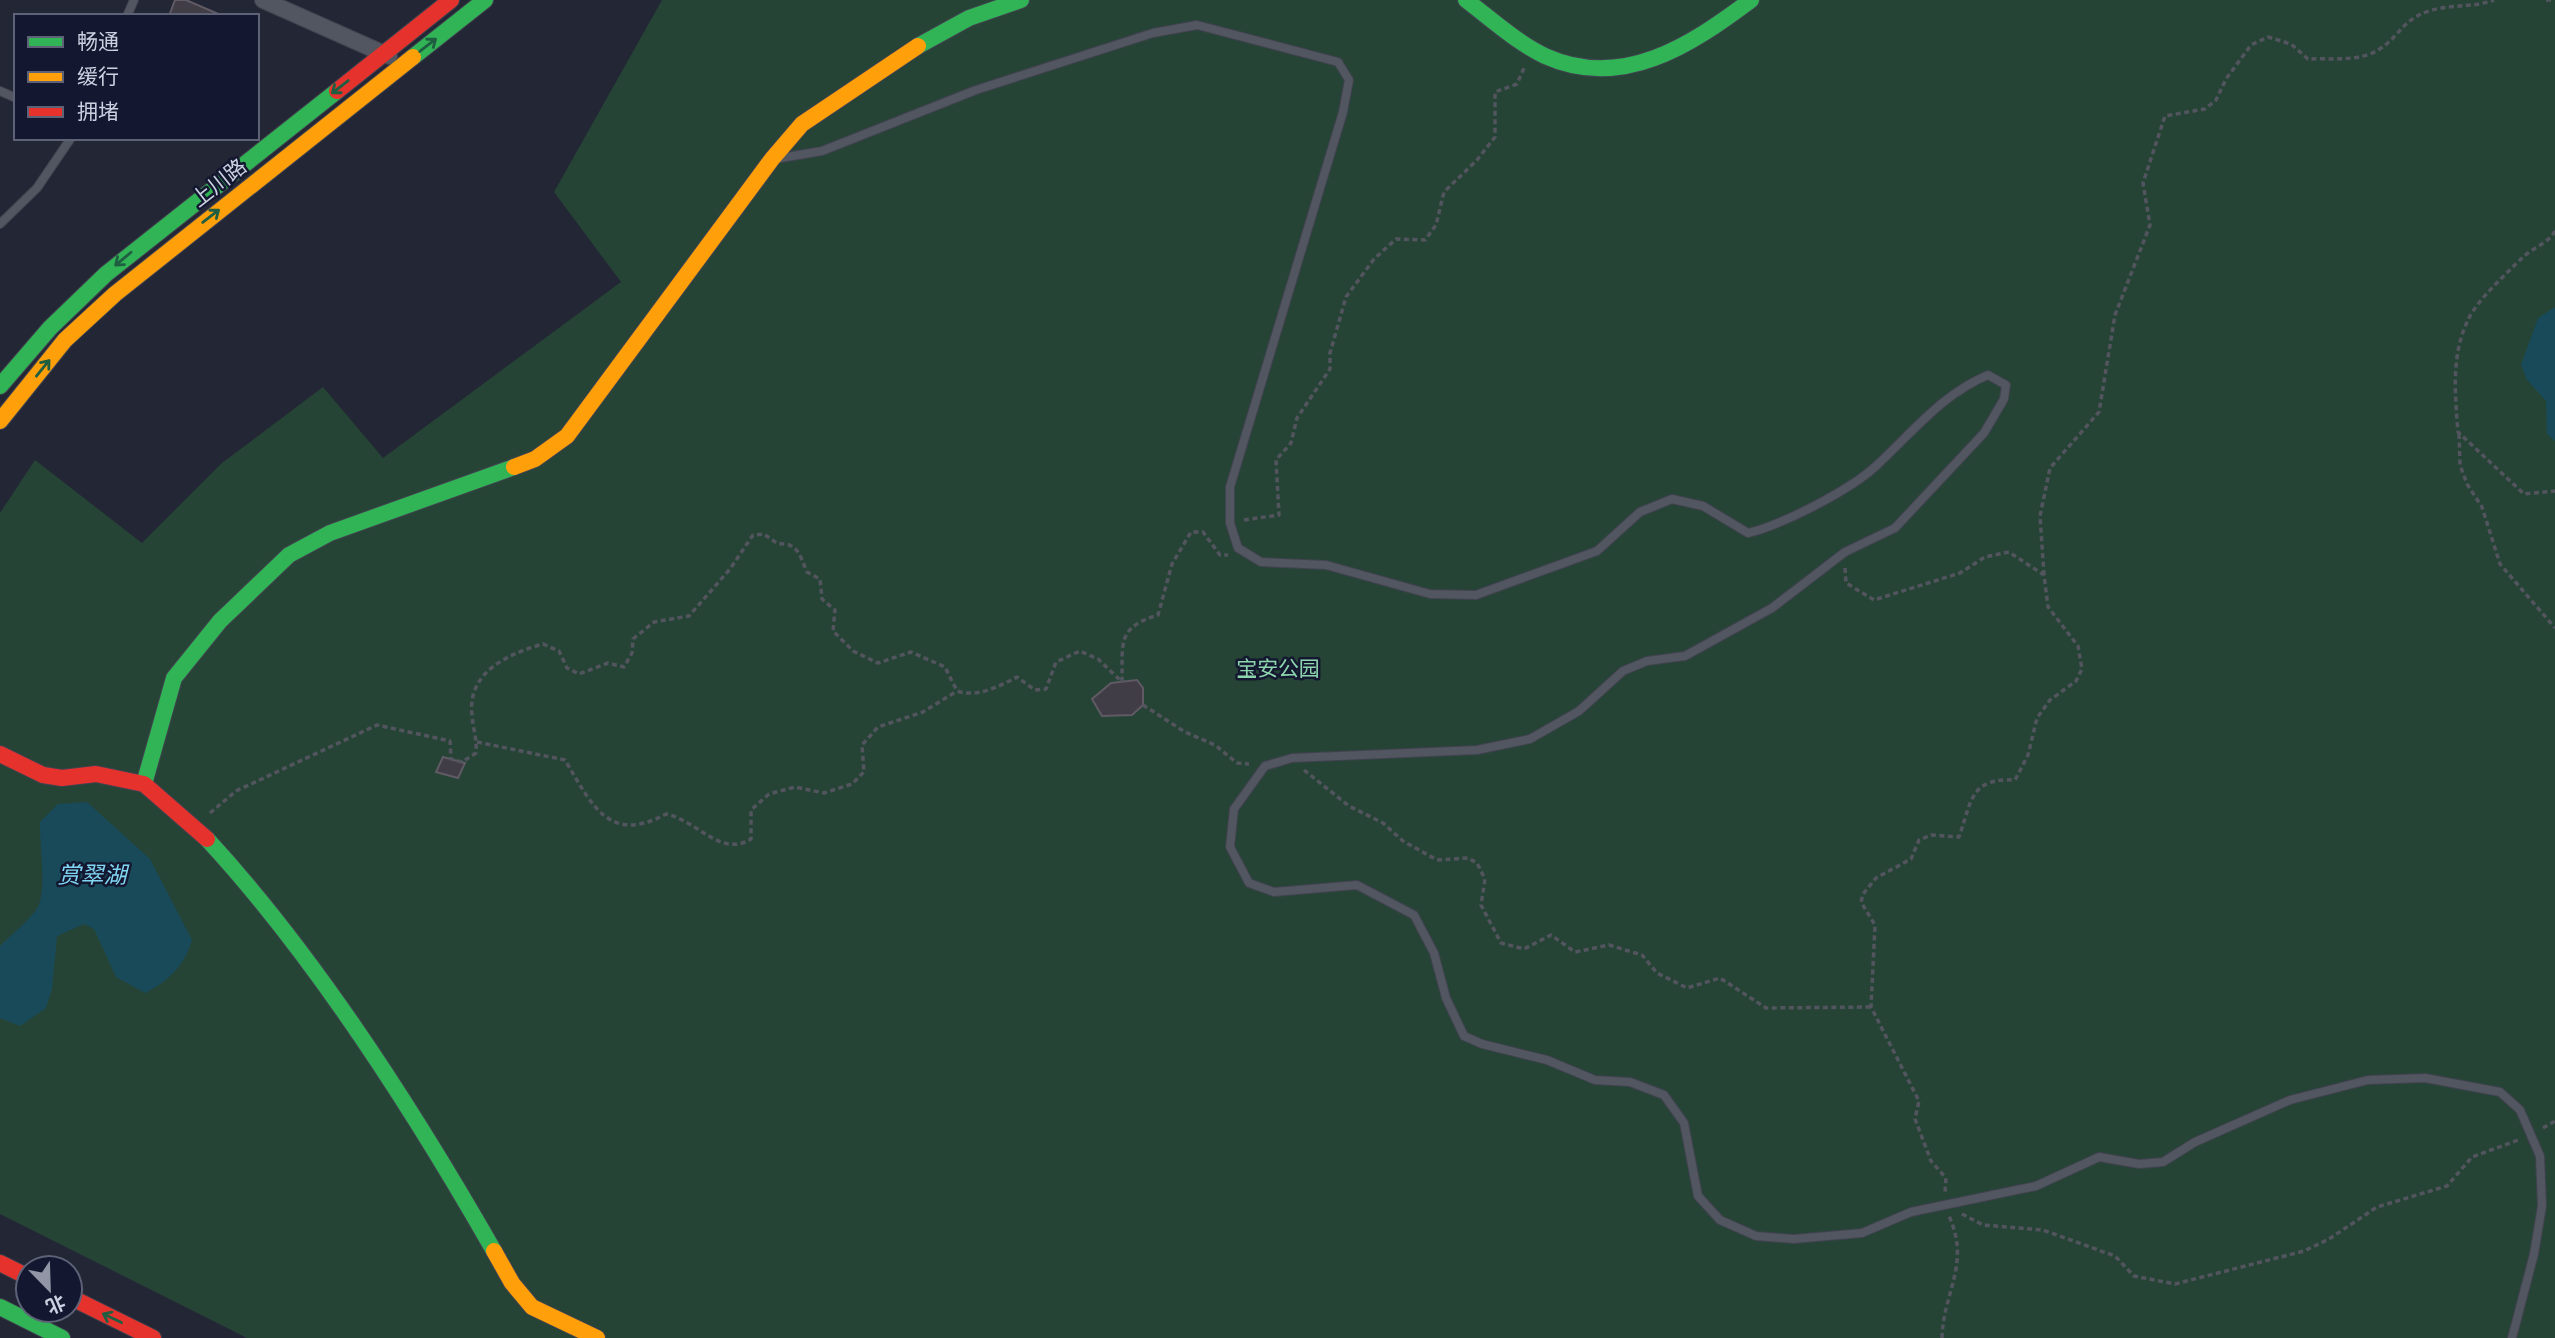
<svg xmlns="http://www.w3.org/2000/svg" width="2555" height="1338" viewBox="0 0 2555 1338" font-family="'Space Grotesk','Noto Sans SC',sans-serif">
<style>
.green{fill:#264436}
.water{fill:#194a5a}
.building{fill:#403d47;stroke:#5f5a64;stroke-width:2}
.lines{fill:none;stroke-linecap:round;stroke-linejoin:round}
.lane-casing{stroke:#40424f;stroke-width:10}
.street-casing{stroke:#40424f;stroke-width:18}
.fast-casing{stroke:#40424f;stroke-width:18}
.slow-casing{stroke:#40424f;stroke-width:18}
.jam-casing{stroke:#40424f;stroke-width:18}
.path{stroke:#53555e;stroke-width:3.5;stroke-dasharray:5 3.5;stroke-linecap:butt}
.lane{stroke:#525660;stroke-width:8}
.street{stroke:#525660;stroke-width:16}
.fast{stroke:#30b455;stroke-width:16}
.slow{stroke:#ff9f0a;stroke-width:16}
.jam{stroke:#e5322d;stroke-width:16}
.oneway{stroke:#205e41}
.labels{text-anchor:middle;stroke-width:5;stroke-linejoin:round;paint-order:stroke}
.street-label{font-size:21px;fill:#ccd1e2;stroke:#131830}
.park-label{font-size:21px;fill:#8dd5ad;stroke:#131830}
.water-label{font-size:23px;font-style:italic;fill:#81d6f3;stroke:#131830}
</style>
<rect width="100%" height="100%" fill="#232634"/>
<path class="green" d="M662,0H2555V1338H247L0,1214V513L35,460L142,543L222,463L323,387L383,458L621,282L554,192Z"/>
<g class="water">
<path d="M2555,307V441L2547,434L2546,401L2527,380L2521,365L2538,318Z"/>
<path d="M87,802L150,859L192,940C184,966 169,981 145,993L116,977L94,929L84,924L57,936L52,989L46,1008L20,1026L0,1018V946C12,934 26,923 36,910C48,895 39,843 40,822L58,804Z"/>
</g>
<g class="building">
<path d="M175,0H186L223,16H169Z"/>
<path d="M1137,680L1143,688V705L1132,715L1102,716L1092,699L1111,683Z"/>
<path d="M443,757L465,763L458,778L436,772Z"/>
</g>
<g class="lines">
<g class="lane-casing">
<g id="lane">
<path d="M127,16L134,0"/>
<path d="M0,91L16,98"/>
<path d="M781,158L822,151L976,90L1153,33L1197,25L1338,62L1349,80L1343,112L1230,487V523L1238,548L1261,562L1326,565L1430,594L1476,595L1597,551L1640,512L1672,499L1703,506L1748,533C1782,525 1850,490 1876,466C1912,433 1942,394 1988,375L2006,385L2004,399L1984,433L1895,528L1845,552L1772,608L1685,656L1647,661L1623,671L1579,711L1530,739L1477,750L1292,758L1265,766L1234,809L1230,847L1249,883L1274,892L1357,885L1414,915L1434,953L1446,998L1464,1036L1482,1044L1547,1060L1595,1080L1630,1082L1664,1095L1684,1123L1698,1196L1720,1220L1756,1236L1794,1239L1862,1233L1911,1212L2036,1186L2099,1157L2139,1164L2163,1162L2195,1142L2290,1100L2368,1080L2425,1078L2500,1092L2520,1110L2540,1156L2542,1206L2534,1254L2512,1338"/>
<path d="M0,224L37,188L71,138"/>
</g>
</g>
<g class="street-casing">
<path id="street" d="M263,0L389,56"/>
</g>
<g class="fast-casing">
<g id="fast">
<path d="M1466,0C1491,19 1516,42 1545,56C1622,91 1691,45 1751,0"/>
<path d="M918,46L969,18L1021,0"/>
<path d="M413,57L485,0"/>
<path d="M0,386L50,328L106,274L337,91"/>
<path d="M144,784L174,678L220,621L289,555L330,533L514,467"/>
<path d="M207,839C316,957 414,1111 494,1251"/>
<path d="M0,1307L62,1338"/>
</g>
</g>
<g class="slow-casing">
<g id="slow">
<path d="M0,421L65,340L115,294L413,57"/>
<path d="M514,467L535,459L567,436L772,159L802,124L918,46"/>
<path d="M494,1251L512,1283L532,1307L597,1338"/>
</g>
</g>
<g class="jam-casing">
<g id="jam">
<path d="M337,91L451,0"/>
<path d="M0,754L43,775L62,778L96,774L144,784L207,839"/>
<path d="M0,1263L28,1277"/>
<path d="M70,1297L153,1338"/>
</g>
</g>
<g class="path">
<path d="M2546,0H2552"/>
<path d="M2555,231C2549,243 2532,248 2522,258C2506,274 2477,300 2468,320C2451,355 2455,394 2458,432L2524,494L2555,491"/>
<path d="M2459,434L2460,465L2467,484L2482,507L2500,564L2555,628"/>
<path d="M1244,520L1279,515L1276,460L1291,443L1297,418L1330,369V353L1346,297L1374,259L1396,239L1425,240L1436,225L1444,192L1477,160L1495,137V92L1517,84L1524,68"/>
<path d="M1845,568L1846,583L1874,600L1960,573L1985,557L2009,552L2044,575L2048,607L2078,646L2082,669L2076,681L2050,700L2037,718L2028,755L2015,780C1970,778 1972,800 1959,837L1931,835L1919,840L1911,859L1876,878L1863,894L1861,902L1875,925L1871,1007L1919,1101L1915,1119L1931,1161L1946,1178L1945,1192"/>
<path d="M2044,575L2040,516L2050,468L2099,412L2115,315L2150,225L2143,183L2165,116L2205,109L2216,100L2226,79L2251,45L2268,37L2291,44L2308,59C2329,58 2359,62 2378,50C2399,38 2401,20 2429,11C2450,4 2473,8 2494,0"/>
<path d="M1143,705L1185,732L1215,745L1237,763L1249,764"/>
<path d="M477,742L565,760C592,805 609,845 666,814C698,821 721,858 751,839V810L769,794L795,787L824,793L852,784L864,772L862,745L878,727L923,712L957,691"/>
<path d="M1304,770L1349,806L1383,823L1403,841L1437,860L1468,858L1477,863L1485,879L1481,905L1501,943L1524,949L1551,935L1575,952L1609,945L1642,955L1657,973L1687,988L1720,978L1766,1008L1871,1007"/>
<path d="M210,813L236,791L377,725L450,741L451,759L462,762L476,753C477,738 473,729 472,715C467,672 508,654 543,644L559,651L567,668L579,674L608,663L624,667L632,653L633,639L654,622L689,616L730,569L753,535L764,534L778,544C798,542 800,556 807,572L820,579L822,599L835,610L833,631L853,651L878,663L911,652L945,667L957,691C977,698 1000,686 1017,677L1035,690L1046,689L1056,662L1080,651L1098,659L1122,682C1123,643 1116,628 1158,615L1172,564L1191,532H1203L1220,555H1228"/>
<path d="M2543,1128L2555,1121"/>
<path d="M1962,1214L1983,1225L2043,1230L2115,1256L2134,1276L2175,1284L2304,1251L2329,1239L2377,1207L2447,1186L2472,1157L2521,1139"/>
<path d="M1942,1338C1943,1292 1971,1265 1949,1216"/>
</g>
<use href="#lane" class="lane"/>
<use href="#street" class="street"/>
<use href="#fast" class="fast"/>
<use href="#slow" class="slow"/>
<use href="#jam" class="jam"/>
</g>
<defs><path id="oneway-shaft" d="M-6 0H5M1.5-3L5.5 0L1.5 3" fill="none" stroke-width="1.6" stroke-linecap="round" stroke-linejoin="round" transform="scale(1.75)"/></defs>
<g class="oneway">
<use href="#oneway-shaft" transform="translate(428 45) rotate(-38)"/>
<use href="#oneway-shaft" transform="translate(340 87) rotate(142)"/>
<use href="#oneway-shaft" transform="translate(211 216) rotate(-38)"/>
<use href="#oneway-shaft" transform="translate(123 259) rotate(140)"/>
<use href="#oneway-shaft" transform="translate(43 368) rotate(-51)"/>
<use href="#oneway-shaft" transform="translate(112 1318) rotate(-154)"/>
</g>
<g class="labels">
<g class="street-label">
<text transform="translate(219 183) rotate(-38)" y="7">上川路</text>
</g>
<g class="park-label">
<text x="1278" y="676">宝安公园</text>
</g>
<g class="water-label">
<text x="92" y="883">赏翠湖</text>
</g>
</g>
<rect x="14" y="14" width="245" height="126" fill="#131830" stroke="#5d6277" stroke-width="2"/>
<rect x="28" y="37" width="35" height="10" fill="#30b455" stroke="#5d6277" stroke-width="2"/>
<text x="77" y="49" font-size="21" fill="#ccd1e2">畅通</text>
<rect x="28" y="72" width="35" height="10" fill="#ff9f0a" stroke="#5d6277" stroke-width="2"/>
<text x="77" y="84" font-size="21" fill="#ccd1e2">缓行</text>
<rect x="28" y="107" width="35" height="10" fill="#e5322d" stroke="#5d6277" stroke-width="2"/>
<text x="77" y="119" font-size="21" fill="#ccd1e2">拥堵</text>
<g transform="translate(49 1289) rotate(157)"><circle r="33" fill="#131830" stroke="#5d6277" stroke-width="2"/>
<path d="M0-5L12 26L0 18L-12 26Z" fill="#9195a5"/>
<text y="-10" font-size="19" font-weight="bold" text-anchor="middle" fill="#ccd1e2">北</text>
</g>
</svg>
